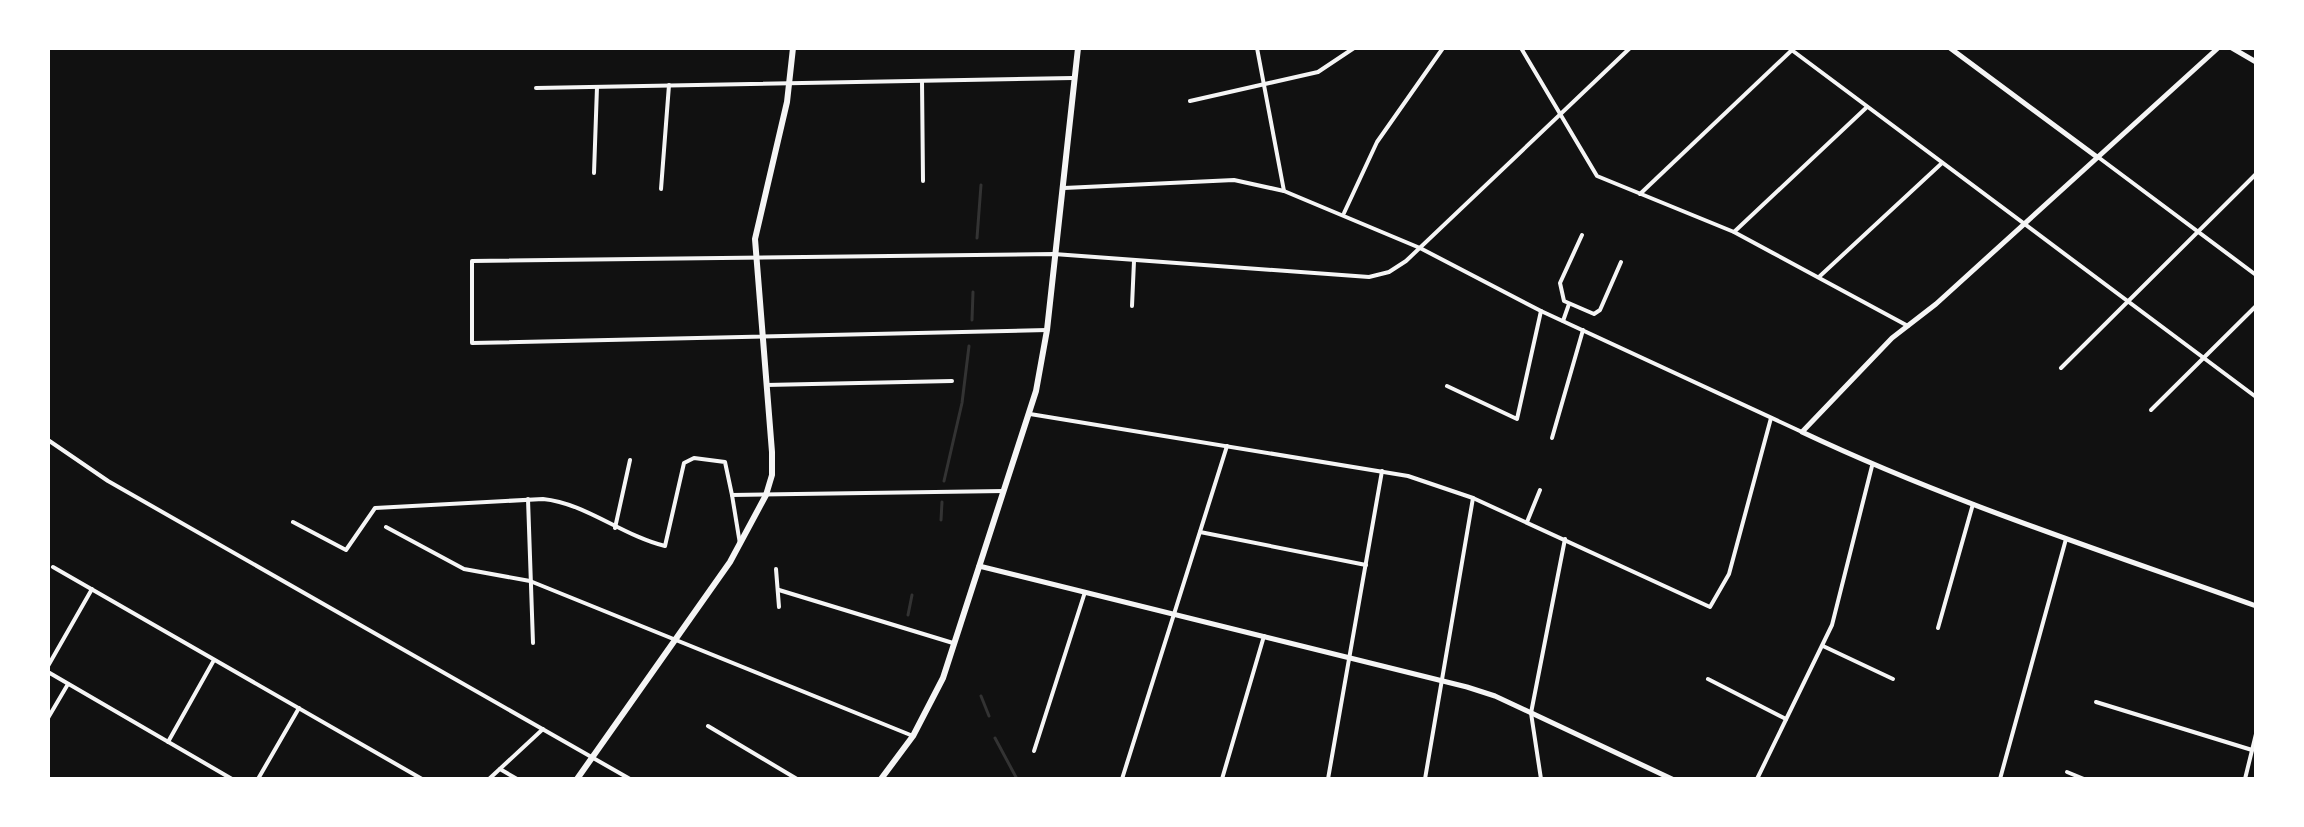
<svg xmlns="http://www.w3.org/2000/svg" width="2304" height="827" viewBox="0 0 2304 827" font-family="Arial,sans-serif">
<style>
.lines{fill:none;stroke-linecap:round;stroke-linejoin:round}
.stream{stroke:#333;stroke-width:3}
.minor{stroke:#f5f5f5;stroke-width:4}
.tertiary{stroke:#f5f5f5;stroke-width:5}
.primary{stroke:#f5f5f5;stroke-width:6}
</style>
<rect width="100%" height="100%" fill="#111"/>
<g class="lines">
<g class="stream">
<path d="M977,238L981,185"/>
<path d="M972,320L973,292"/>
<path d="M944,481L962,403L969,346"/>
<path d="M941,520L942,502"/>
<path d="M908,615L912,595"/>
<path d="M981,696L989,716"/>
<path d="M995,738L1017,779"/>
</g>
<g class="minor">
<path d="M1257,48L1284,191"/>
<path d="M1521,48L1597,176L1734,232L1908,326"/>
<path d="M1789,48L2256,397"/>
<path d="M922,81L923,181"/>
<path d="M536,88L1073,78"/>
<path d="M1190,101L1318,72L1354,48"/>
<path d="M2098,157L2256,275"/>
<path d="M594,173L597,87"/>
<path d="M1064,188L1234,180L1284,191L1420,248L1541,311L1802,432"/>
<path d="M661,189L669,85"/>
<path d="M1640,194L1792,50"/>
<path d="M1344,213L1377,142L1443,48"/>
<path d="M1734,232L1867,107"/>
<path d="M1582,235L1560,283L1564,301L1594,314L1600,310L1621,262"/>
<path d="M1820,276L1942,163"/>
<path d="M1132,306L1134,261"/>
<path d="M1563,321L1569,304"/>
<path d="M1047,330L472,343V261L1054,254L1369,277L1389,272L1406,261L1630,48"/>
<path d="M2061,368L2256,174"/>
<path d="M766,385L952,381"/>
<path d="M1447,386L1517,419L1541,311"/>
<path d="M2151,410L2256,306"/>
<path d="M1030,414L1408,476L1473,498L1710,607L1729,574L1771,418"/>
<path d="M1552,438L1583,330"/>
<path d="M48,440L108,481L630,779"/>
<path d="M732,495L740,544"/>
<path d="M528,499L533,643"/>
<path d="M293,522L346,550L375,508L543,499C585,503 623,536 665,546L684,463L694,458L725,462L732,495L1004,491"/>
<path d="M1527,522L1540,490"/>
<path d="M386,527L464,569L530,581L913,736"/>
<path d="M615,528L630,460"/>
<path d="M1200,532L1366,565"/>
<path d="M53,567L422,779"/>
<path d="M776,569L779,607"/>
<path d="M779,590L953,643"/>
<path d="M1938,628L1973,504"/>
<path d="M1823,646L1893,679"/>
<path d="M48,666L92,589"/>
<path d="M48,672L232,779"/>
<path d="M1708,679L1786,719"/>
<path d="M2096,702L2252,750"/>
<path d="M48,718L68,684"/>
<path d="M708,726L797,779"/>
<path d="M168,742L214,660"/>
<path d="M1034,751L1085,592"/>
<path d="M500,769L517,779"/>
<path d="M2067,772L2084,779"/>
<path d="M258,779L299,708"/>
<path d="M489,779L543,729"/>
<path d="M1122,779L1227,446"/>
<path d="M1222,779L1264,636"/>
<path d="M1328,779L1382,471"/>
<path d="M1425,779L1473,498"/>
<path d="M1541,779L1531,713L1565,539"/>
<path d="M1757,779L1832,625L1872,466"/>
<path d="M2000,779L2066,539"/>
<path d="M2245,779L2256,734"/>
</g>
<g class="tertiary">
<path d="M1950,48L2097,157"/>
<path d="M2218,48L1936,304L1892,338L1802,432C1948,501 2103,551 2256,606"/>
<path d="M2232,48L2256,62"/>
<path d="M979,566L1467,687L1495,696L1672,779"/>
</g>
<g class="primary">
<path d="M577,779L730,562L766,495L772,475V452L755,239L787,102L793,48"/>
<path d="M881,779L913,736L943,678L1036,391L1047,330L1078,48"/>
</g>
</g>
<rect width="2304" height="827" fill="none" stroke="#ffffff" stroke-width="100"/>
</svg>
